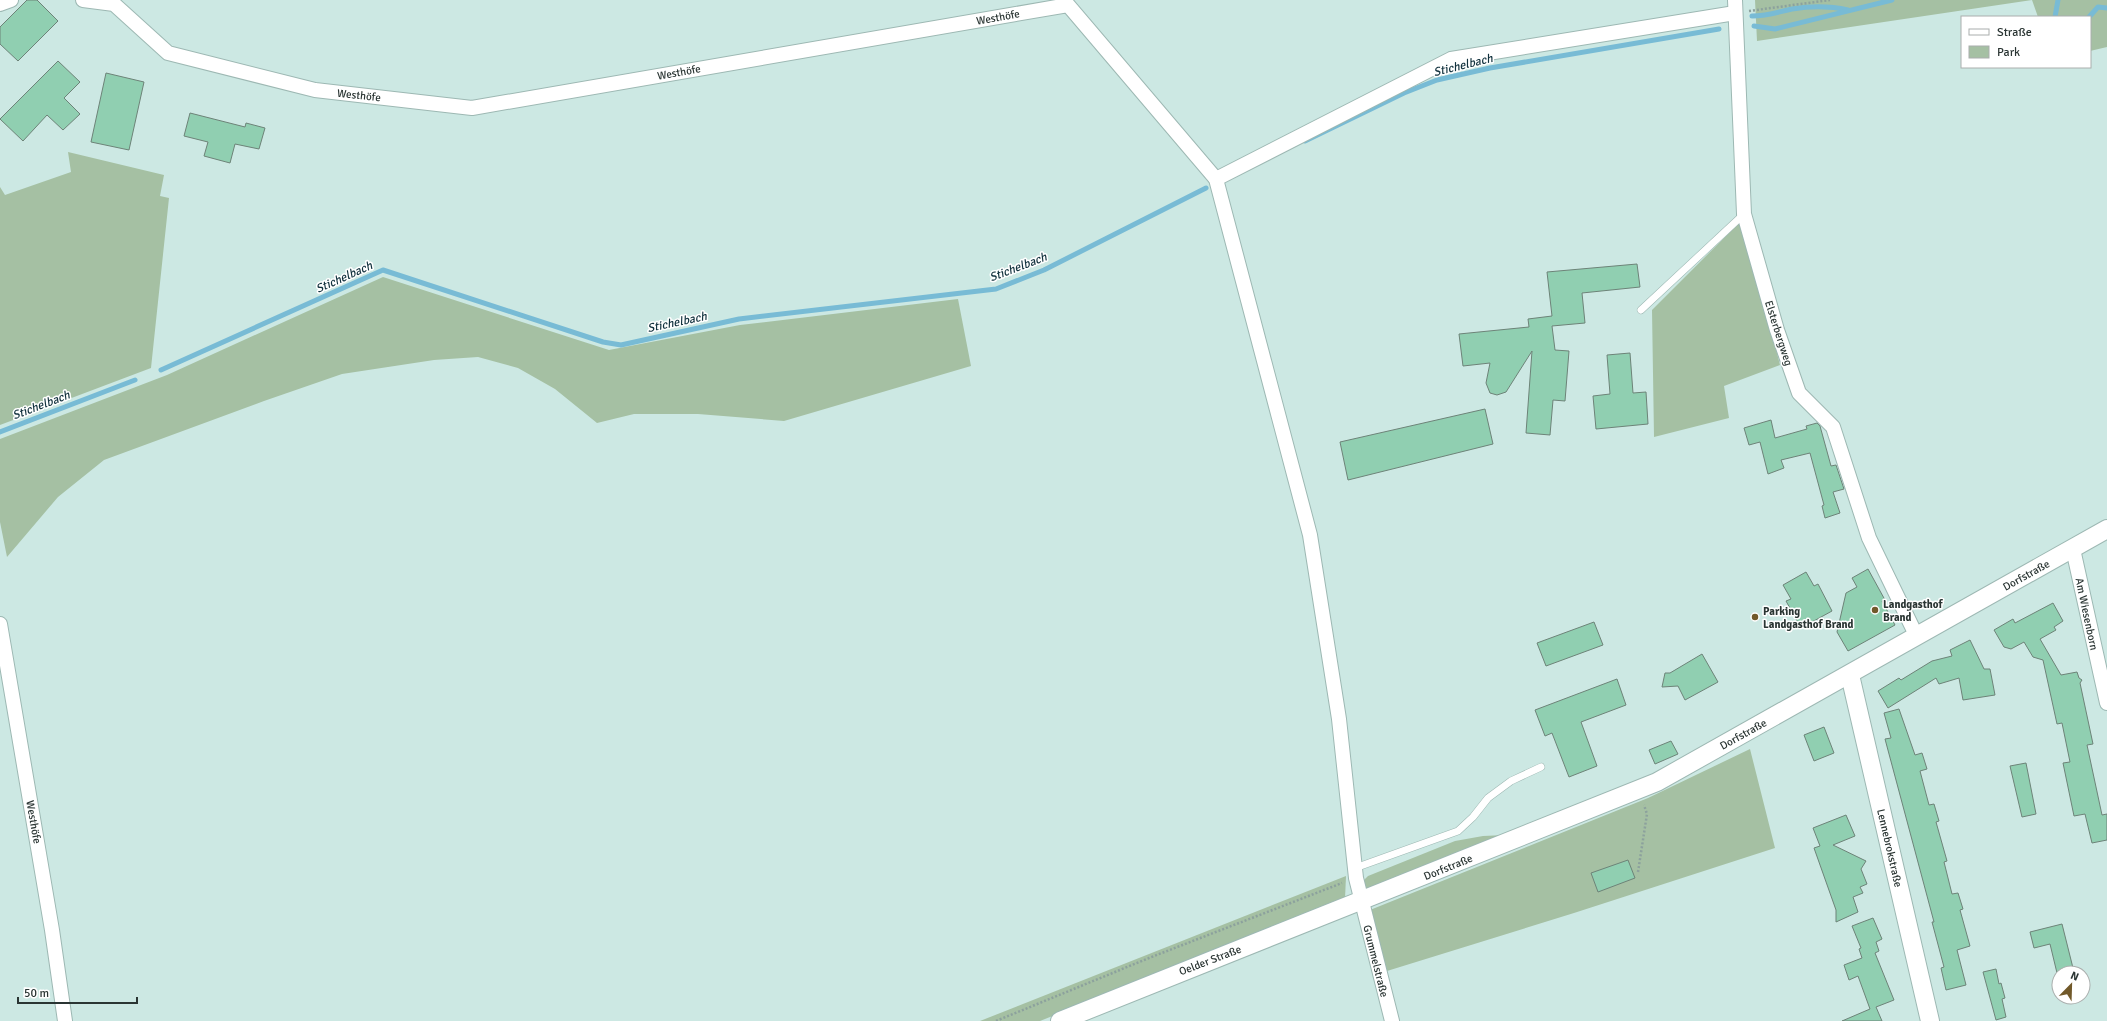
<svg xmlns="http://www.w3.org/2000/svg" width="2107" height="1021" viewBox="0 0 2107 1021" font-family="Signika,sans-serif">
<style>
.green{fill:#a5c0a3}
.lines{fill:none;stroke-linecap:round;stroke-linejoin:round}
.stream{stroke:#78bbd5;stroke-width:5}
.building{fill:#90cfb1;stroke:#6d8378}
.service-casing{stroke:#9db8b3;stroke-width:8}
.minor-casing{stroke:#9db8b3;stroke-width:16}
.tertiary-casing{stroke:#9db8b3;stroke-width:20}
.path{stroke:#8ca19d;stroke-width:2.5;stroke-dasharray:2 2;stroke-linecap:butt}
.service{stroke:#fff;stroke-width:7}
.minor{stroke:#fff;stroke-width:14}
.tertiary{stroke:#fff;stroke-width:18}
.poi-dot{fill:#71592a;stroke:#fff;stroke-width:1.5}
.labels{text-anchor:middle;stroke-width:3;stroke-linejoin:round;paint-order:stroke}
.street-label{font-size:11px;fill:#2a3533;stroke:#fff}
.poi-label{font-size:11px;font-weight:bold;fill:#2a3533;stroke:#fff;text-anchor:start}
.water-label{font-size:12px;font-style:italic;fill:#11313d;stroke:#fff}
</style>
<rect width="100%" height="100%" fill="#cce8e3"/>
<g class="green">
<path d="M1755,0H2107V47L2090,51V17H2038L2032,0L1757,41Z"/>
<path d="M68,152L164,175L160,196L169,198L151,368L0,425V187L5,195L71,172Z"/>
<path d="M1743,219L1780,365L1724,386L1729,418L1654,437L1652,310Z"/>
<path d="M383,277L609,350L740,325L958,299L971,366L784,421L698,414H634L597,423L555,389L518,368L478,357L434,360L342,374L264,401L104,460L58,497L7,557L0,522V439L167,375Z"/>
<path d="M1750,749L1775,848L1574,913L1387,971L1370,910L1648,798Z"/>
<path d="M1506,835L1368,889L1363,886L1362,882L1368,876L1455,841L1483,836Z"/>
<path d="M1346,876L1345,899L1040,1021H980Z"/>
</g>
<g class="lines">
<g class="stream">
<path d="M1752,16C1769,16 1777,12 1792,9C1811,6 1830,6 1848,10"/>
<path d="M2055,17L2058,0"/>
<path d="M2089,17L2098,7L2107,8"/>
<path d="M1754,26L1775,29L1892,0"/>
<path d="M1305,141L1404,93L1437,80L1490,68L1719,29"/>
<path d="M161,370L383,270L603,342L621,345L739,319L996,289L1044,270L1206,188"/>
<path d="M0,432L135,380"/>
</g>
</g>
<g class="building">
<path d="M27,0H37L58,21L18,61L0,44V27Z"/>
<path d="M58,61L80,82L64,98L80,114L63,130L47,115L23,141L0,119Z"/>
<path d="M106,73L144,82L129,150L91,142Z"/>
<path d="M190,113L245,127L246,123L265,128L259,149L235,144L230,163L204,156L208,142L184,136Z"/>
<path d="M1637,264L1640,287L1582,293L1585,323L1552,326L1555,350L1569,351L1565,401L1553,400L1550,435L1526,433L1532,351L1506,392L1497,395L1490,393L1486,383L1490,363L1463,366L1459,334L1529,327L1528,319L1552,316L1547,272Z"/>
<path d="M1630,353L1633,393L1646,392L1648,424L1596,429L1593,396L1610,394L1607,355Z"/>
<path d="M1485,409L1493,444L1348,480L1340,442Z"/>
<path d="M1771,420L1775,438L1807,429L1806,426L1817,423L1820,426L1831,466L1836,465L1844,489L1833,492L1840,513L1825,518L1822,506L1824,505L1810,453L1781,460L1784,468L1768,474L1760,442L1749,445L1744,428Z"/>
<path d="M1868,569L1885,600L1882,601L1895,625L1848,651L1837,632L1846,593L1857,587L1852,578Z"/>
<path d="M1806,572L1814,586L1818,584L1832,611L1801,628L1786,601L1791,599L1783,585Z"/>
<path d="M2053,603L2063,621L2054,627L2056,630L2040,639L2061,675L2077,672L2079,678L2082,680L2080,683L2093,744L2087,745L2102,815L2107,814V840L2092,843L2085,814L2074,816L2063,763L2070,762L2062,723L2057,724L2043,660L2033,657L2024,642L2011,649L2004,647L1994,630L2013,619L2015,623Z"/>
<path d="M1594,622L1603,645L1546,666L1537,643Z"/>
<path d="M1970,640L1984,669H1990L1995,695L1963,700L1959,678L1939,684L1936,678L1888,708L1878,691L1899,678L1901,680L1932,661L1952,656L1950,650Z"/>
<path d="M1702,654L1718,682L1685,700L1678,686L1662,687L1665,673H1670Z"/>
<path d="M1617,679L1626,705L1581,722L1597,766L1569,777L1552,733L1545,736L1535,710Z"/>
<path d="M1899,709L1915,755L1922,753L1927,769L1920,771L1929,805L1934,804L1939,821L1936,822L1947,861L1944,862L1952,894L1958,893L1963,909L1960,910L1970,946L1957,950L1966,985L1946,990L1941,968L1944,967L1932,922H1934L1885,739L1891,738L1884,713Z"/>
<path d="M1824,727L1834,753L1814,761L1804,735Z"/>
<path d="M1671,741L1678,754L1655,764L1649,750Z"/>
<path d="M2026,763L2036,814L2022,817L2010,766Z"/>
<path d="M1846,815L1855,836L1833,845L1866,861L1861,869L1867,884L1860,887L1863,893L1853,897L1858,912L1836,922V910L1814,848L1820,846L1813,828Z"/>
<path d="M1628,860L1635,878L1598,892L1591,873Z"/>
<path d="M1873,918L1882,939L1876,942L1879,951L1875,953L1894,1000L1876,1007L1882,1021H1842L1870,1009L1858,976L1849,980L1844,965L1862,958L1859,949L1861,948L1852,926Z"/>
<path d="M2062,924L2072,964L2074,973H2057L2050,944L2034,948L2030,932Z"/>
<path d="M1996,969L1999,984L2001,983L2005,998L2002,999L2006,1017L1996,1020L1983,972Z"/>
</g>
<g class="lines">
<g class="service-casing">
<g id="service">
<path d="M1641,310L1744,214"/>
<path d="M1355,868L1458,831L1473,817L1488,798L1511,781L1541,767"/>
</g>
</g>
<g class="minor-casing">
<g id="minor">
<path d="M83,0L114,4L168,53L315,90L472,108L1068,5L1216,179L1310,535L1339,719L1356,878L1392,1021"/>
<path d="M1735,0L1744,214L1777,330L1799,393L1833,427L1869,538L1917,637"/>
<path d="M0,4L11,0"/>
<path d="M1216,179L1451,59L1735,13"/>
<path d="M2073,549L2107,703"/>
<path d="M0,624L52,930L65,1021"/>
</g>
</g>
<g class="tertiary-casing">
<g id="tertiary">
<path d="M1850,675L1930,1021"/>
<path d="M1060,1021L1657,782L2107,529"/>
</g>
</g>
<g class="path">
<path d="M1749,11L1830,0"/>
<path d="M1638,872L1647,814L1644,805"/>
<path d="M996,1021L1149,958L1342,883"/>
</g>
<use href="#service" class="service"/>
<use href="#minor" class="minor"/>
<use href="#tertiary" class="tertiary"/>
</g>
<g class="poi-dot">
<circle cx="1875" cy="610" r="4"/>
<circle cx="1755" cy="617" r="4"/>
</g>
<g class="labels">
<g class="street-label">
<text transform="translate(998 17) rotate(-10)" y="4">Westhöfe</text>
<text transform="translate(679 72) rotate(-10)" y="4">Westhöfe</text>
<text transform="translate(359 95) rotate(6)" y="4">Westhöfe</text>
<text transform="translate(1779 333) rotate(72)" y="4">Elsterbergweg</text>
<text transform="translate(2026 575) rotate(-29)" y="4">Dorfstraße</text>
<text transform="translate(2087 614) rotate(78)" y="4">Am Wiesenborn</text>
<text transform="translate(1743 734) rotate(-29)" y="4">Dorfstraße</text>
<text transform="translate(34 822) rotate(80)" y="4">Westhöfe</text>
<text transform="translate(1890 848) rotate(77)" y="4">Lennebrokstraße</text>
<text transform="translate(1448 867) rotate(-22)" y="4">Dorfstraße</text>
<text transform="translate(1210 960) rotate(-21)" y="4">Oelder Straße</text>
<text transform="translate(1376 961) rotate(76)" y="4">Grummelstraße</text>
</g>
<g class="poi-label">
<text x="1883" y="608">Landgasthof<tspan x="1883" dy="13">Brand</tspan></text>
<text x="1763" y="615">Parking<tspan x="1763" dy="13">Landgasthof Brand</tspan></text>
</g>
<g class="water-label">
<text transform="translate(1463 65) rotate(-14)" y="4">Stichelbach</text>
<text transform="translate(1018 267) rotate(-21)" y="4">Stichelbach</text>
<text transform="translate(344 277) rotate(-24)" y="4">Stichelbach</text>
<text transform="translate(677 322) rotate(-12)" y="4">Stichelbach</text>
<text transform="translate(41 405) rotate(-21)" y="4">Stichelbach</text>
</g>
</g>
<rect x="1961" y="16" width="130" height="52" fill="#ffffff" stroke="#aaaead"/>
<rect x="1969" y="29" width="20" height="6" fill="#ffffff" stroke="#aaaead"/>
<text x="1997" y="36" font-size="12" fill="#2a3533">Straße</text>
<rect x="1969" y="46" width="20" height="12" fill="#a5c0a3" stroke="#aaaead"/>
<text x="1997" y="56" font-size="12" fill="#2a3533">Park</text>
<g transform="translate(2071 985) rotate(23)"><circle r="19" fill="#ffffff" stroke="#aaaead"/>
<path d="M0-3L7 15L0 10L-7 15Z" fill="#71592a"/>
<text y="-6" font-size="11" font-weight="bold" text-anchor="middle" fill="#2a3533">N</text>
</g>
<path d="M18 997v6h119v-6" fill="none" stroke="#2a3533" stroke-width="2"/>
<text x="24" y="997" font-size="12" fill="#2a3533" stroke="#ffffff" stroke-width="3" paint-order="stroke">50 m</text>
</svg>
